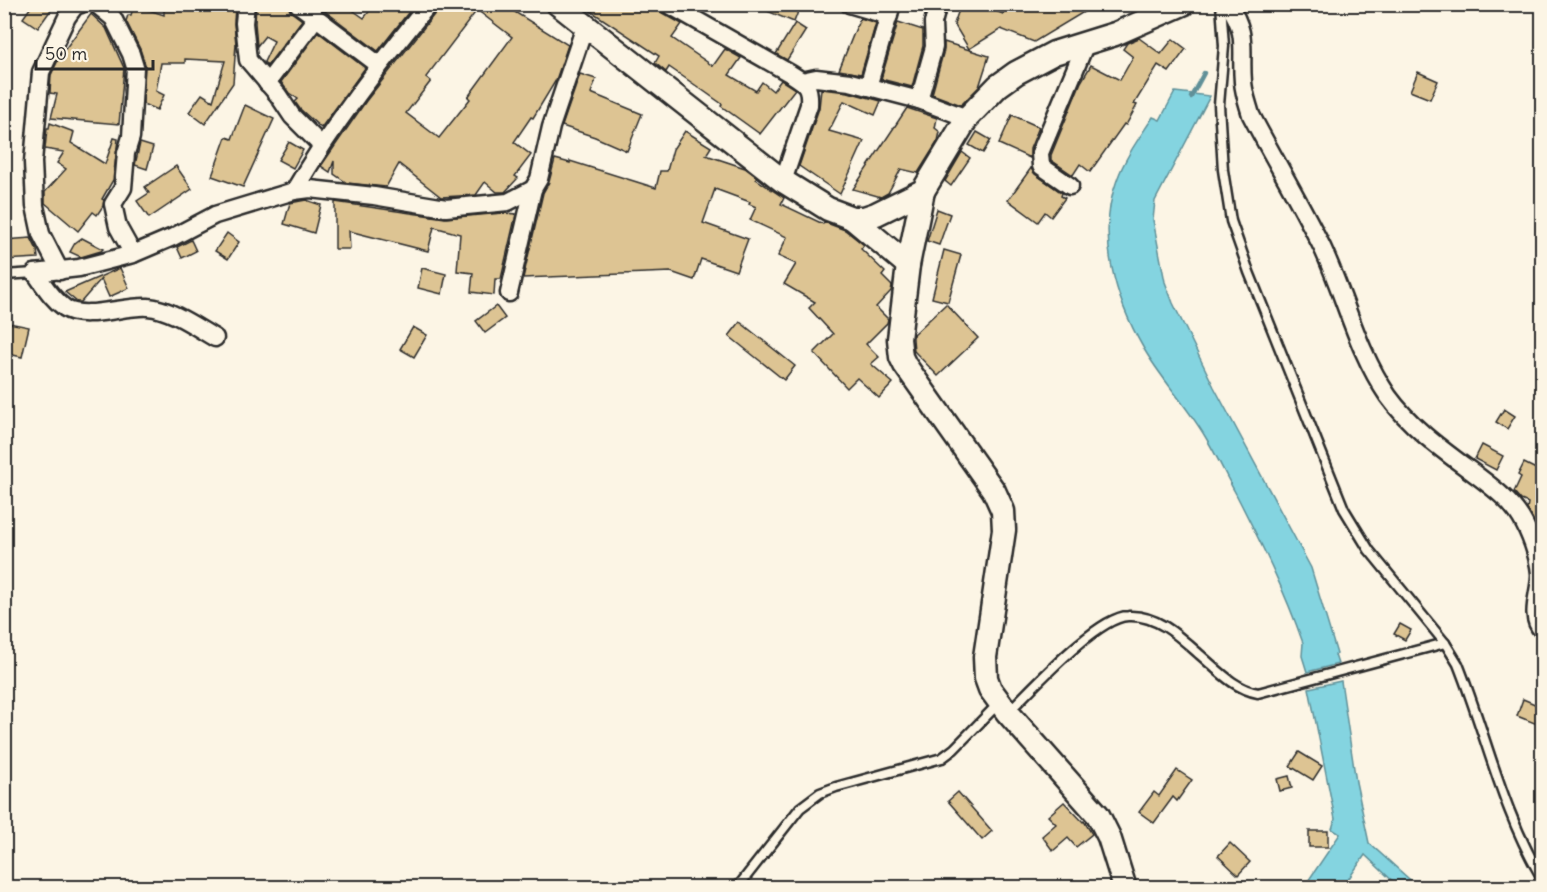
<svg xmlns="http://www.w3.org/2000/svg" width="1547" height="892" viewBox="0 0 1547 892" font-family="Delius,sans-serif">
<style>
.water{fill:#84d4e0;stroke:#609098;stroke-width:1.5}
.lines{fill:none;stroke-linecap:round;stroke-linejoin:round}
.stream{stroke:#609098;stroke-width:4.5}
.building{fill:#ddc493;stroke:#2b2b2b;stroke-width:1.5;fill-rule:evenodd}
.lane-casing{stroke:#2b2b2b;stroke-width:13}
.street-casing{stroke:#2b2b2b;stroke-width:21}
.secondary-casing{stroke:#2b2b2b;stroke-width:27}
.lane{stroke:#fcf5e5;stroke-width:8}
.street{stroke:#fcf5e5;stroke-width:16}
.secondary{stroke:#fcf5e5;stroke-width:22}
</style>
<rect width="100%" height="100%" fill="#fcf5e5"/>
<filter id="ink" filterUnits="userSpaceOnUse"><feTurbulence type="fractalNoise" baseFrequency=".0167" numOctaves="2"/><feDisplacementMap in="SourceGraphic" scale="12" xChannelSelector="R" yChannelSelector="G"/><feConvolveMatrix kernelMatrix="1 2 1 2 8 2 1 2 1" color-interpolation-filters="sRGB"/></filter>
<g filter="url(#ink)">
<g class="water">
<path d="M1175,92L1210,96L1155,201L1153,220L1165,282L1173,303L1214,387L1311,568L1337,654L1335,655L1338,664L1307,672L1302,656L1303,643C1285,591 1261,543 1236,494C1226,476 1217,456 1206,438C1188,407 1162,380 1144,349C1115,299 1096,236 1117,180C1125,157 1140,137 1153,117L1160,120Z"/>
<path d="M1341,681L1356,782L1369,843L1418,887H1399L1365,855L1343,887H1304L1340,834L1332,829L1335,819L1309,688Z"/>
</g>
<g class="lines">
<path class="stream" d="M1191,97L1204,73"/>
</g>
<g class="building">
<path d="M33,4H55L38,28L23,18Z"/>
<path d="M192,4H235L234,24L236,44L233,83L205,124L189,112L202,94L213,101L225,61L185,59V63H161L156,91L164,95L157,110L143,104L145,64L140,49L126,21L128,15H131L134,5L164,15V7H192Z"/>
<path d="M256,4H288L290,11L302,20L267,66L264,62L274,41L265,36L257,46L255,23Z"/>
<path d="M329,4H344L364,18L375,4H415L378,51L325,11Z"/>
<path d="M439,4H502L568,45L556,80L533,118L531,117L514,142L531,155L515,176L518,178L505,192H497L485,182L476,195L441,197L399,164L386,187L347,183L334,174V161L330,172L321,166L366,101L437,11ZM477,10L512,37L468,97L470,99L439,138L406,113L431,81L426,77Z"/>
<path d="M580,4H658L662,13L682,24L672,38L713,66L725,49L741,58L729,75L756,91L762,82L773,91L781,80L795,89L760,134L721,106L722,104L698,87L669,67L666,72L655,63L659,56Z"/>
<path d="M750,4H801L794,22Z"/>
<path d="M961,4H978L1003,14L1007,4H1097L1034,42L1001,29L969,49L954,24Z"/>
<path d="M91,14L106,28L124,68L119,124L51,118L57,94L50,93L51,75L60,56Z"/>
<path d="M860,18L876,23L861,74L839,70Z"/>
<path d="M898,22L923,30V46L912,87L881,79Z"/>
<path d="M795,23L806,30L787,60L776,54Z"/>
<path d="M318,32L365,68L321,128L300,109L295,102L298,99L289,93L281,82Z"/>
<path d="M1139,38L1161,54L1173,39L1186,49L1169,72L1158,65L1134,104L1137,105L1126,125L1124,124L1090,172L1080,164L1073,175L1051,160V155L1081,82L1091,65L1120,80L1133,57L1123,49L1127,43Z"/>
<path d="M944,42L989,56L979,87L961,105L932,94L944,50Z"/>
<path d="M1418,72L1438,81L1430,99L1410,91Z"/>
<path d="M580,74L596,79L591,93L642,114L627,151L595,137L562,126Z"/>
<path d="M821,89L848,92L881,101L875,115L844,101L829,131L864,141L840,194L799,166L819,108Z"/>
<path d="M245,105L274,119L243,187L212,176L226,137L232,139Z"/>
<path d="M907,108L937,118L935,128L940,132L938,141L918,173L901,169L888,193L881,197L853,189Z"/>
<path d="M1012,115L1039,127L1030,149V158L999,144Z"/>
<path d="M50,123L74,132L71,143L105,164L114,138L118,139L113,180L102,199L104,200L103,206L97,215L93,212L78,231L45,203V192L66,169L57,163L64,152L45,149L47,128H49Z"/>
<path d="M685,131L711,147L706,155L745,168L757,177L756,179L784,198L781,204L823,224L824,222L845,230L864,245L861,249L885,272L882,276L892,286L891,291L876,307L888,319L887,323L866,344L879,357L871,364L893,383L879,398L857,378L847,388L814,353L833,334L809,308L815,302L784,284L796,264L778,256L787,237L750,220L756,207L749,204L750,202L715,189L703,223L748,239L736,271L701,259L694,280L671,272L523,278L543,193L549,182L555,159L570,163V161L656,188L660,171H667L673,149Z"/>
<path d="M977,132L991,140L983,153L969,145Z"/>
<path d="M289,142L303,150L293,168L278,160Z"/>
<path d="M140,143L153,147L147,169L135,165Z"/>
<path d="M962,152L970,158L951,186L945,181Z"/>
<path d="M176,166L192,189L149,218L137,201L149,193L145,187Z"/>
<path d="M1031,168L1035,174L1062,193L1061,196L1065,198L1051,217L1045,212L1038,222L1008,200Z"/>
<path d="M306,200L321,205L314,233L284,224L290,203Z"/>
<path d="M335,202L445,218L503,213L516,214L501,279H495L494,295L471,292L473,273L457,271L460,234L434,227L428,251L349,231L350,249H335Z"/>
<path d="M937,209L950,214L939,245L927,241Z"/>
<path d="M227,233L239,242L228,259L215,251Z"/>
<path d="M31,238L37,250L38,258L4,260V240Z"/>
<path d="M82,238L103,249L101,251L81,257L70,252L75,243Z"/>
<path d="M191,240L196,251L182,258L177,247Z"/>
<path d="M944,250L961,255L948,302L932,298Z"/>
<path d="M120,268L129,288L109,297L101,279L81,302H77L65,292Z"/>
<path d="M422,268L446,274L442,294L418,288Z"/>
<path d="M946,304L978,338L938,376L914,351L913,339V335Z"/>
<path d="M496,306L505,318L485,333L476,321Z"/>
<path d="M4,322L29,327L22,357L4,353Z"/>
<path d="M740,322L795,366L784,380L729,336Z"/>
<path d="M413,327L427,335L414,357L400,349Z"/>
<path d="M1504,409L1515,416L1507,429L1496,422Z"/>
<path d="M1482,445L1503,456L1496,470L1475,459Z"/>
<path d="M1524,463L1542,472V532L1539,531L1527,509L1528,503L1521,500L1514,492L1521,477L1518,475Z"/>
<path d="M1400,624L1411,630L1405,640L1394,634Z"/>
<path d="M1523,699L1542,707V726L1517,716Z"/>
<path d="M1299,752L1322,766L1313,780L1290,766Z"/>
<path d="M1177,770L1192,780L1177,801L1173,797L1154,823L1139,812L1154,792L1159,796Z"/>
<path d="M1289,776L1292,788L1280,791L1277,779Z"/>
<path d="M958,792L992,831L982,840L948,801Z"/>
<path d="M1064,802L1083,822L1084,821L1092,834L1076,847L1068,838L1053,851L1042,836L1056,824L1048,816Z"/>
<rect x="1309" y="831" width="19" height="16"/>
<path d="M1230,843L1250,862L1238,875L1218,856Z"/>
</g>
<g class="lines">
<g class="lane-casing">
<g id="lane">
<path d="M1221,4L1224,46L1219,105L1223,170L1231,221L1249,272L1344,509L1369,550L1445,643L1458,664C1487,737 1502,811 1542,878"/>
<path d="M4,275L35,273"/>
<path d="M1008,712C1032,689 1097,617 1128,616C1156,614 1179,636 1199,654C1217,669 1234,689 1258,693L1445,643"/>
<path d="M737,888L800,808L820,793L836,787L942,758L954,749L999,703"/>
</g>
</g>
<g class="street-casing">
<g id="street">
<path d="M96,4L113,18L131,54L135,67L131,137L126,153L123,188L113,204L118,227L133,254"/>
<path d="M246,4L244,23L248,60L278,95L292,116L321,145"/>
<path d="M298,4L379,65"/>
<path d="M668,4L791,74C807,84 810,86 809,105L783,181"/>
<path d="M849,4L889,16"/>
<path d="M1228,4C1249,35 1240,49 1243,82C1244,94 1248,104 1251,115C1274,159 1300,202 1322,247C1345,296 1357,351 1388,396C1411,428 1444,451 1475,474C1492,487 1510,500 1521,518C1530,533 1538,555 1540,573C1541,591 1528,616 1542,630"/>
<path d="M802,81L816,78L850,82L919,100L967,118"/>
<path d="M267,83L316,18"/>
<path d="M868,87L892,4"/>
<path d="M919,100L934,47L933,23L938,4"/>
<path d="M1070,186L1041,166L1040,153L1086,43"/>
<path d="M294,191C333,124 380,64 429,4"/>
<path d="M60,271L41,234L35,206L33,162L41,72L67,17L75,6L81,4"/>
<path d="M35,273L79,268L133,254L173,237L215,215L294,191L310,189L374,196L446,208L508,202L533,189L539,179L551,127L585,26"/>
<path d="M35,273C44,285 52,299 65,308C83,321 126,305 148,307C171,309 196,327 215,338"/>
<path d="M509,293L533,189"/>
</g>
</g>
<g class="secondary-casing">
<g id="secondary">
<path d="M558,4L783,181L828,209L852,218H864L876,214L923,191L967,118L998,86L1016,73L1054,53L1115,34L1183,4"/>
<path d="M923,191L908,265L899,339L901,357L905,365L994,491L1003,511L1004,530L985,657L986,678L990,689L1007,712L1098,815L1109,837L1125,888"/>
<path d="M852,218L908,265"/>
</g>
</g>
<use href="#lane" class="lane"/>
<use href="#street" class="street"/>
<use href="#secondary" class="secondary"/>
</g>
</g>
<rect width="1547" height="892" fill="none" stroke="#fcf5e5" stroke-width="24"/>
<rect x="12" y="12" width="1523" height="868" fill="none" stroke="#2b2b2b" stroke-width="2" filter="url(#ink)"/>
<path d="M36 60v9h117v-9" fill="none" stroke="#2b2b2b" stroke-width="3"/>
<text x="45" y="60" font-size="18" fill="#2b2b2b" stroke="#fcf5e5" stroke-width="4.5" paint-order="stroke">50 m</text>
</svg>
